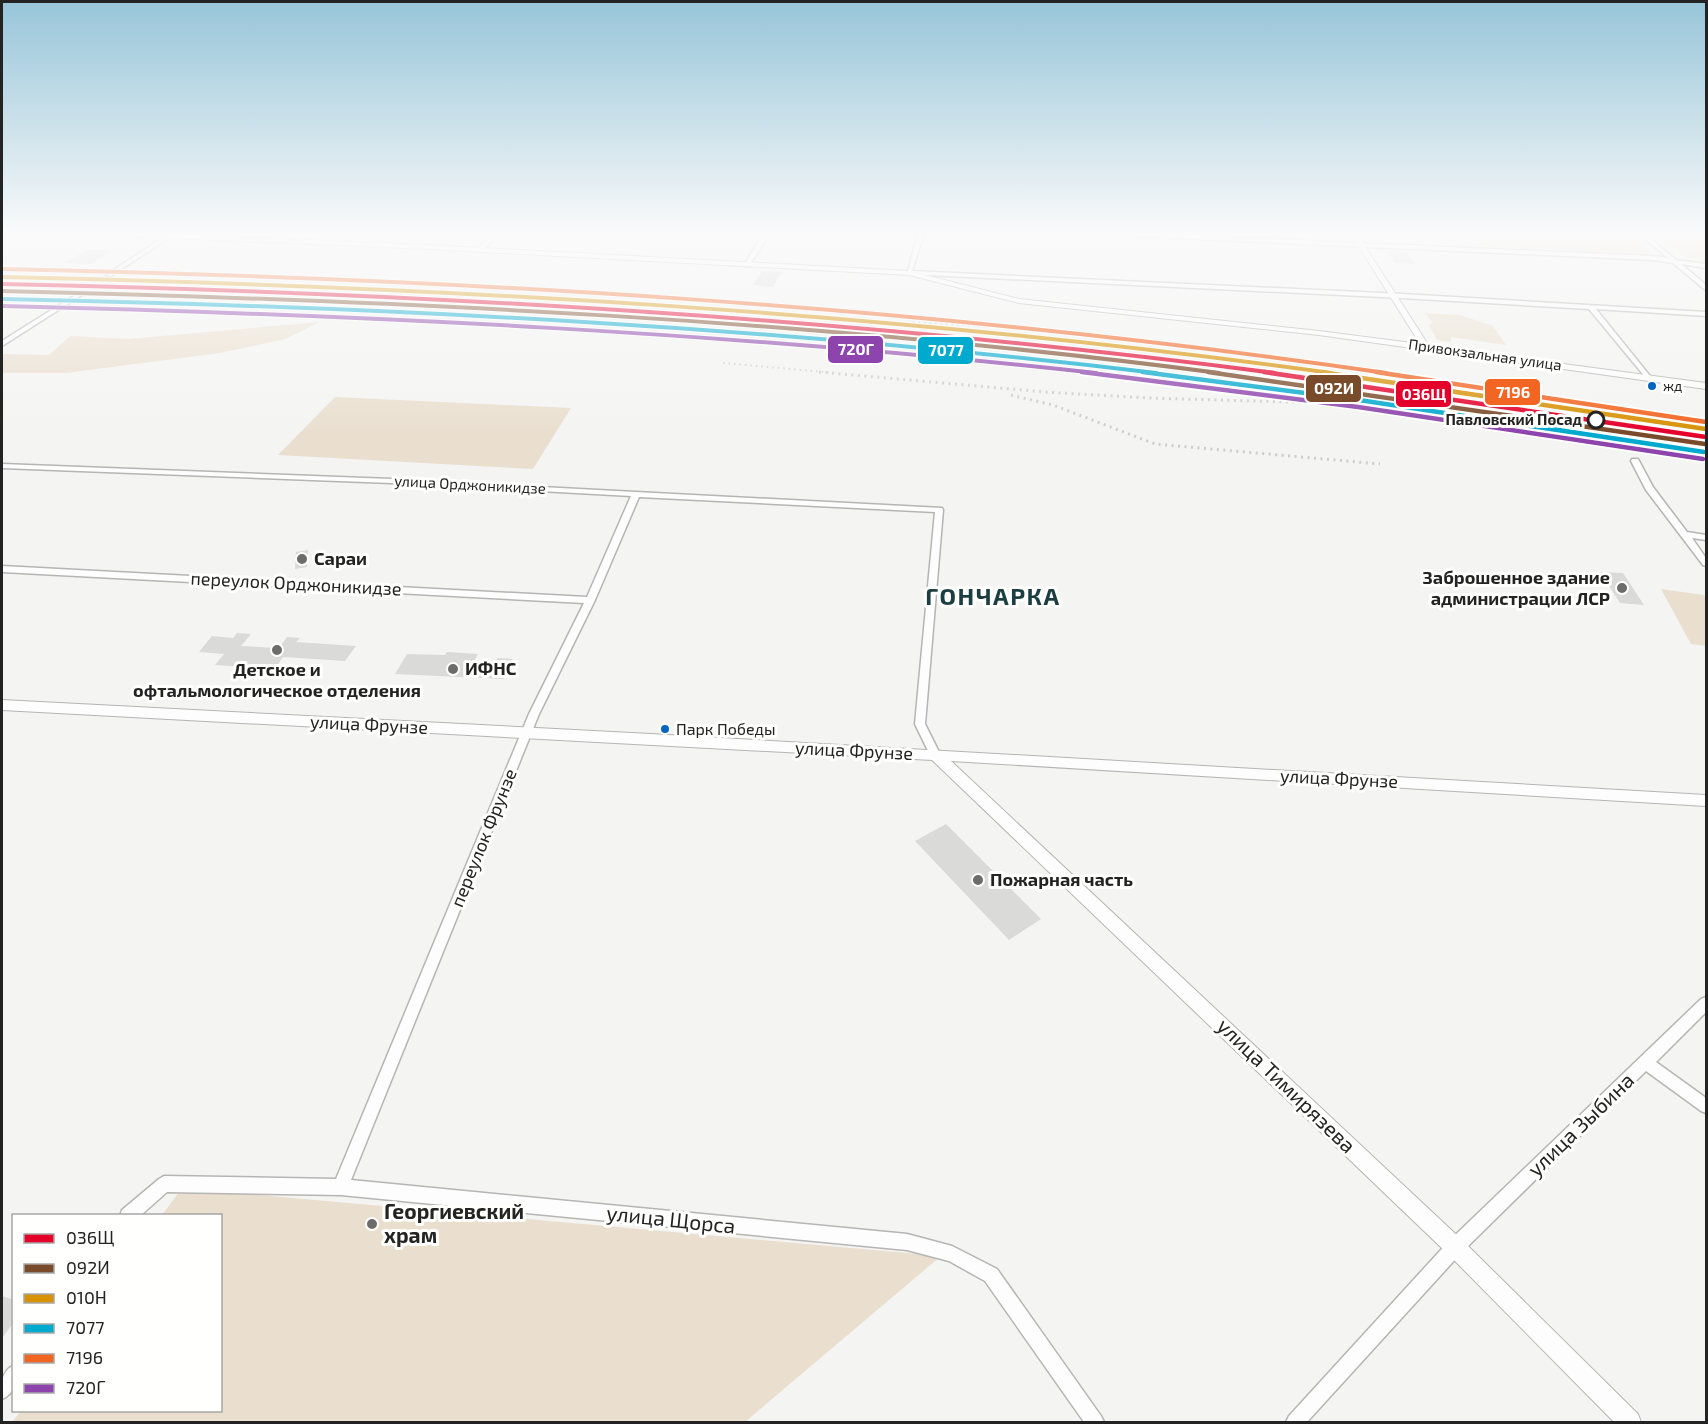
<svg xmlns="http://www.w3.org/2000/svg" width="1708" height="1424" viewBox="0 0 1708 1424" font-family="'Exo 2',sans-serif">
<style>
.green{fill:#eadfcf}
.building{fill:#dadad9}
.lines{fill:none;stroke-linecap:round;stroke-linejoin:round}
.street-casing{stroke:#b5b5b4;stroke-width:3}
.secondary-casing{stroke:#b5b5b4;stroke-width:2}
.street{fill:#fdfdfd;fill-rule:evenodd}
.secondary{fill:#fdfdfd;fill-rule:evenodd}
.rail-far1{stroke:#cccdcc;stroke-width:2;stroke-dasharray:1.5 4;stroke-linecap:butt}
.rail{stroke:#cccdcc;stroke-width:3;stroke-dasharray:2 4.5;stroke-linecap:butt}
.rail-1-far1-casing{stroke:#fffffe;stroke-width:6}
.rail-1-casing{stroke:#fffffe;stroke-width:8}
.rail-2-far1-casing{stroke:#fffffe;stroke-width:6}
.rail-2-casing{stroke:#fffffe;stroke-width:8}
.rail-3-far1-casing{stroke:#fffffe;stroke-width:6}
.rail-3-casing{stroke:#fffffe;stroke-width:8}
.rail-4-far1-casing{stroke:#fffffe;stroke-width:6}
.rail-4-casing{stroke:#fffffe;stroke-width:8}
.rail-5-far1-casing{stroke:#fffffe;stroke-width:6}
.rail-5-casing{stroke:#fffffe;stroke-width:8}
.rail-6-far1-casing{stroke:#fffffe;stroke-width:6}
.rail-6-casing{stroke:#fffffe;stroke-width:8}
.rail-1-far1{stroke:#e4002b;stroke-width:4}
.rail-1{stroke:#e4002b;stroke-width:4.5}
.rail-2-far1{stroke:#7a4b2a;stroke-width:4}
.rail-2{stroke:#7a4b2a;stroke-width:4.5}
.rail-3-far1{stroke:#d79205;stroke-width:4}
.rail-3{stroke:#d79205;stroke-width:4.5}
.rail-4-far1{stroke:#00a9ce;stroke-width:4}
.rail-4{stroke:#00a9ce;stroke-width:4.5}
.rail-5-far1{stroke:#f26522;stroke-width:4}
.rail-5{stroke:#f26522;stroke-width:4.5}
.rail-6-far1{stroke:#8e44ad;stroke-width:4}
.rail-6{stroke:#8e44ad;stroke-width:4.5}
.bus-dot{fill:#0065bd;stroke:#fffffe;stroke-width:2}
.stop-dot{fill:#fffffe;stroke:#222322;stroke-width:3}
.poi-dot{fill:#6c6c6b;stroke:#fffffe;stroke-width:2}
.labels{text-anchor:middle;stroke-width:6;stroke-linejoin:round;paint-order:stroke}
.far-bus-label{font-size:14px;fill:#222322;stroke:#fffffe;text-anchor:start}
.far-street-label{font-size:15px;fill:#222322;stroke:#fffffe}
.far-stop-label{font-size:15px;font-weight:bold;fill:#222322;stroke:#fffffe;text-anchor:end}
.bus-label{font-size:16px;fill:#222322;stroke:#fffffe;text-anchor:start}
.poi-label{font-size:18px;font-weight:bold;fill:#222322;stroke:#fffffe;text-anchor:start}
.street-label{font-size:18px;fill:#222322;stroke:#fffffe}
.near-street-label{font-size:21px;fill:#222322;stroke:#fffffe}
.near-poi-label{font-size:21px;font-weight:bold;fill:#222322;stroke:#fffffe;text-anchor:start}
.district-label{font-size:24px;font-weight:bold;letter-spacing:1.5px;fill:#1c3e42;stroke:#fffffe}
.line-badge{stroke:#fffffe;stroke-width:2}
.badge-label{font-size:16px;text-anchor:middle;font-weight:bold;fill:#fff}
</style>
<rect width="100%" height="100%" fill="#f4f4f3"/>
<g class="green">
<path d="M1473,234H1629L1652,254L1484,246Z"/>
<path d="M1656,234H1706V262L1685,257Z"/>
<path d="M1425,313L1460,315L1493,326L1506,345L1451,337V342L1437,340L1429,325L1433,323Z"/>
<path d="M320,322L285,339L220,353L66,373H2V356L4,354L49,355L70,336L128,339Z"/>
<path d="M335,397L571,408L533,469L278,455Z"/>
<path d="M1661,589L1704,595L1706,598V646L1691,644Z"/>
<path d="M182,1188L941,1256L745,1422H12L21,1411L220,1410V1216L162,1215Z"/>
</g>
<g class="building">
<path d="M87,249L113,250L91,264L64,263Z"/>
<path d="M1387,251L1407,252L1415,264L1395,263Z"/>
<path d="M762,271L782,272L773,287L753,285Z"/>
<path d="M853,337L882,340L874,362L844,359Z"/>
<path d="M308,550L307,567L295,569L296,552Z"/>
<path d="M1600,572L1623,573L1644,605L1620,603Z"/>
<path d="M237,633L251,634L241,646L279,648L287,637L300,638L296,642L356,646L345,661L283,657L275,669L215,665L224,654L199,652L212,636L233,638Z"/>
<path d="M447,652L478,654L473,663L495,664L498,658L513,659L504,679L395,674L407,654L445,655Z"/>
<path d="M946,824L1041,919L1009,940L915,841Z"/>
<path d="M2,1296L14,1300V1322L2,1338Z"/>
</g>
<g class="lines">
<g class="street-casing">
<g id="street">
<path d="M494,234H500L481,251H477V249Z"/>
<path d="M763,234H769L749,266H745L744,265Z"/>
<path d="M918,234H924L912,271L1402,294L1706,312V316L1596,309L1650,376V378H1646L1589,309L1402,298L907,274Z"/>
<path d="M1128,234H1156L1653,256L1668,258L1639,234H1645L1676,260L1706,264V268L1681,264L1706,285V290L1704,289L1673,263L1653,260L1131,236Z"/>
<path d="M167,235L172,236L111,276L106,275Z"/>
<path d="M80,292L82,293V295L2,346V341Z"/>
<path d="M1632,459H1638L1653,487L1687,532L1706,535V540L1692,538L1706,558V566L1703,565L1646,490L1631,461Z"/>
<path d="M2,464L391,479L942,508L943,510L925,724L941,756L940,759H932L915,724L935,512L639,497L595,600L539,714L351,1180L907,1234L952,1246L997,1269L1101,1416L1104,1422H1084L985,1281L949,1261L907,1250L341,1195L167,1192L140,1216H120L122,1210L159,1179L164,1176L336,1179L529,714L584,603L2,572V566L587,597L631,496L391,483L2,468Z"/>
<path d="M1706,997V1012L1656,1062L1706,1098V1113L1701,1111L1646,1071L1461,1253L1307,1422H1286L1289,1416L1449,1241L1701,999Z"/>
<path d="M14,1365C14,1379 17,1393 2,1399C1,1386 0,1372 14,1365Z"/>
</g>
</g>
<g class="secondary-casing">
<g id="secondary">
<path d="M120,234H161L429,245L909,271L1019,299L1319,331L1420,344L1351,234H1357L1429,346L1706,383V389L1319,335L1019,303L909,275L429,249L123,236Z"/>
<path d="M2,700L651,734L1706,795V806L951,761L1462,1240L1638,1414L1641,1422H1614L1448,1254L932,760L2,710Z"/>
</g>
</g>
<use href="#street" class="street"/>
<use href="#secondary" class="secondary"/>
<g class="rail-far1">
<path d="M913,322L1034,329L1237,351"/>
<path d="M755,325L900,336"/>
<path d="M892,335L1214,373"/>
<path d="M723,363L836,373"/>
</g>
<g class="rail">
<path d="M819,372L1045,392L1148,398L1327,403L1389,401L1559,429"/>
<path d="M1204,372L1359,396"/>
<path d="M1011,395L1053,405L1155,444L1380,464"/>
</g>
<g class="rail-1-far1-casing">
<path id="rail-1-far1" d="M2,284C428,293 853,318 1275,373"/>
</g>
<g class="rail-1-casing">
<path id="rail-1" d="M1264,372L1706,437"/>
</g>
<g class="rail-2-far1-casing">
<path id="rail-2-far1" d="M2,291C409,301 816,320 1219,373"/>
</g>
<g class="rail-2-casing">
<path id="rail-2" d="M1208,372L1705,444"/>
</g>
<g class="rail-3-far1-casing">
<path id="rail-3-far1" d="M2,277C447,287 890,312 1331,373"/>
</g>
<g class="rail-3-casing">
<path id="rail-3" d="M1321,372L1706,429"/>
</g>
<g class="rail-4-far1-casing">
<path id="rail-4-far1" d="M2,299C388,307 773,327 1156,373"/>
</g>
<g class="rail-4-casing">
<path id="rail-4" d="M1143,372L1359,400L1704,452"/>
</g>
<g class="rail-5-far1-casing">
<path id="rail-5-far1" d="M2,269C465,279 927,306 1386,373"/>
</g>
<g class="rail-5-casing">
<path id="rail-5" d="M1376,372L1706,422"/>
</g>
<g class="rail-6-far1-casing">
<path id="rail-6-far1" d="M2,306C368,315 732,333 1096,373"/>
</g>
<g class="rail-6-casing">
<path id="rail-6" d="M1082,372L1358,407L1703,459"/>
</g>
<use href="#rail-1-far1" class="rail-1-far1"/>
<use href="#rail-1" class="rail-1"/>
<use href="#rail-2-far1" class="rail-2-far1"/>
<use href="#rail-2" class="rail-2"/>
<use href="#rail-3-far1" class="rail-3-far1"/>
<use href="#rail-3" class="rail-3"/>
<use href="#rail-4-far1" class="rail-4-far1"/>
<use href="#rail-4" class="rail-4"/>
<use href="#rail-5-far1" class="rail-5-far1"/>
<use href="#rail-5" class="rail-5"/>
<use href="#rail-6-far1" class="rail-6-far1"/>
<use href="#rail-6" class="rail-6"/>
</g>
<linearGradient id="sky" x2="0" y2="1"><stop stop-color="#97c5d9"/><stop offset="0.54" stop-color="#fafafa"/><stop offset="1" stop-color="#fafafa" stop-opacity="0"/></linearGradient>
<rect width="1708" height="433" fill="url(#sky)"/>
<g class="bus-dot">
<circle cx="1652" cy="386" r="5"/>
<circle cx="665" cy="729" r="5"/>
</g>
<circle class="stop-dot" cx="1596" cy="420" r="8"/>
<g class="poi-dot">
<circle cx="302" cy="559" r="6"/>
<circle cx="1622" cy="588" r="6"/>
<circle cx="277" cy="650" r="6"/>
<circle cx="453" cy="669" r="6"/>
<circle cx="978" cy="880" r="6"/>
<circle cx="372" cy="1224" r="6"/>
</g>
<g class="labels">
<g class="far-bus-label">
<text x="1663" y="391">жд</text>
</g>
<g class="far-street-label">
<text transform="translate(1485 355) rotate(8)" y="5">Привокзальная улица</text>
<text transform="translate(470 485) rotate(3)" y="5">улица Орджоникидзе</text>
</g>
<g class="far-stop-label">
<text x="1582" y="425">Павловский Посад</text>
</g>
<g class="bus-label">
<text x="676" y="735">Парк Победы</text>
</g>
<g class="poi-label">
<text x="314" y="565">Сараи</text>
<text x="1610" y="584" text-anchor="end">Заброшенное здание<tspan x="1610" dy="21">администрации ЛСР</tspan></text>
<text x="465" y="675">ИФНС</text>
<text x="277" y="676" text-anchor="middle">Детское и<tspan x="277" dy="21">офтальмологическое отделения</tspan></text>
<text x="990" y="886">Пожарная часть</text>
</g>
<g class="street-label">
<text transform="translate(296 584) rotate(3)" y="6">переулок Орджоникидзе</text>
<text transform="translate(369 725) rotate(3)" y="6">улица Фрунзе</text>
<text transform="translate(854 751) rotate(3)" y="6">улица Фрунзе</text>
<text transform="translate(1339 779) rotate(3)" y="6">улица Фрунзе</text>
<text transform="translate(484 838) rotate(-68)" y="6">переулок Фрунзе</text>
</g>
<g class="near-street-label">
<text transform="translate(1286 1086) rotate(44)" y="7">улица Тимирязева</text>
<text transform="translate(1581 1125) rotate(-44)" y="7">улица Зыбина</text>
<text transform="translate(671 1220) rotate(6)" y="7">улица Щорса</text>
</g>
<g class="near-poi-label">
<text x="384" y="1219">Георгиевский<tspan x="384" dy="24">храм</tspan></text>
</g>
<g class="district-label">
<text x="993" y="605">ГОНЧАРКА</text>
</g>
</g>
<g class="line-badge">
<rect x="827" y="335" width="57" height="29" rx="6" fill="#8e44ad"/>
<rect x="917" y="336" width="57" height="29" rx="6" fill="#00a9ce"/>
<rect x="1305" y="374" width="57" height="29" rx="6" fill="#7a4b2a"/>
<rect x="1484" y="378" width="57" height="28" rx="6" fill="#f26522"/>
<rect x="1395" y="380" width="57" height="28" rx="6" fill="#e4002b"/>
</g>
<g class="badge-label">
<text x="856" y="355">720Г</text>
<text x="946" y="356">7077</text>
<text x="1334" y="394">092И</text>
<text x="1513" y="398">7196</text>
<text x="1424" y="400">036Щ</text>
</g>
<rect width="1708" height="1424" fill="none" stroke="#222322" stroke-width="6"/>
<rect x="12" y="1214" width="210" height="198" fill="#fffffe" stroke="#a7a7a6" stroke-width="1.5"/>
<rect x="24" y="1234" width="30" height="9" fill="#e4002b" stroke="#a7a7a6" stroke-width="1.5"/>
<text x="66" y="1244" font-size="18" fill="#222322">036Щ</text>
<rect x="24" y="1264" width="30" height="9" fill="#7a4b2a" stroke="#a7a7a6" stroke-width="1.5"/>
<text x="66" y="1274" font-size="18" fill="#222322">092И</text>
<rect x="24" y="1294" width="30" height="9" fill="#d79205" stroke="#a7a7a6" stroke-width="1.5"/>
<text x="66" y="1304" font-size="18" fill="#222322">010Н</text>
<rect x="24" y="1324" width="30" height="9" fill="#00a9ce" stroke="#a7a7a6" stroke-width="1.5"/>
<text x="66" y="1334" font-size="18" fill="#222322">7077</text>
<rect x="24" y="1354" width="30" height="9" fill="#f26522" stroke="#a7a7a6" stroke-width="1.5"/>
<text x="66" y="1364" font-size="18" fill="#222322">7196</text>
<rect x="24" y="1384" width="30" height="9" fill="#8e44ad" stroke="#a7a7a6" stroke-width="1.5"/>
<text x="66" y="1394" font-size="18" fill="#222322">720Г</text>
</svg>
